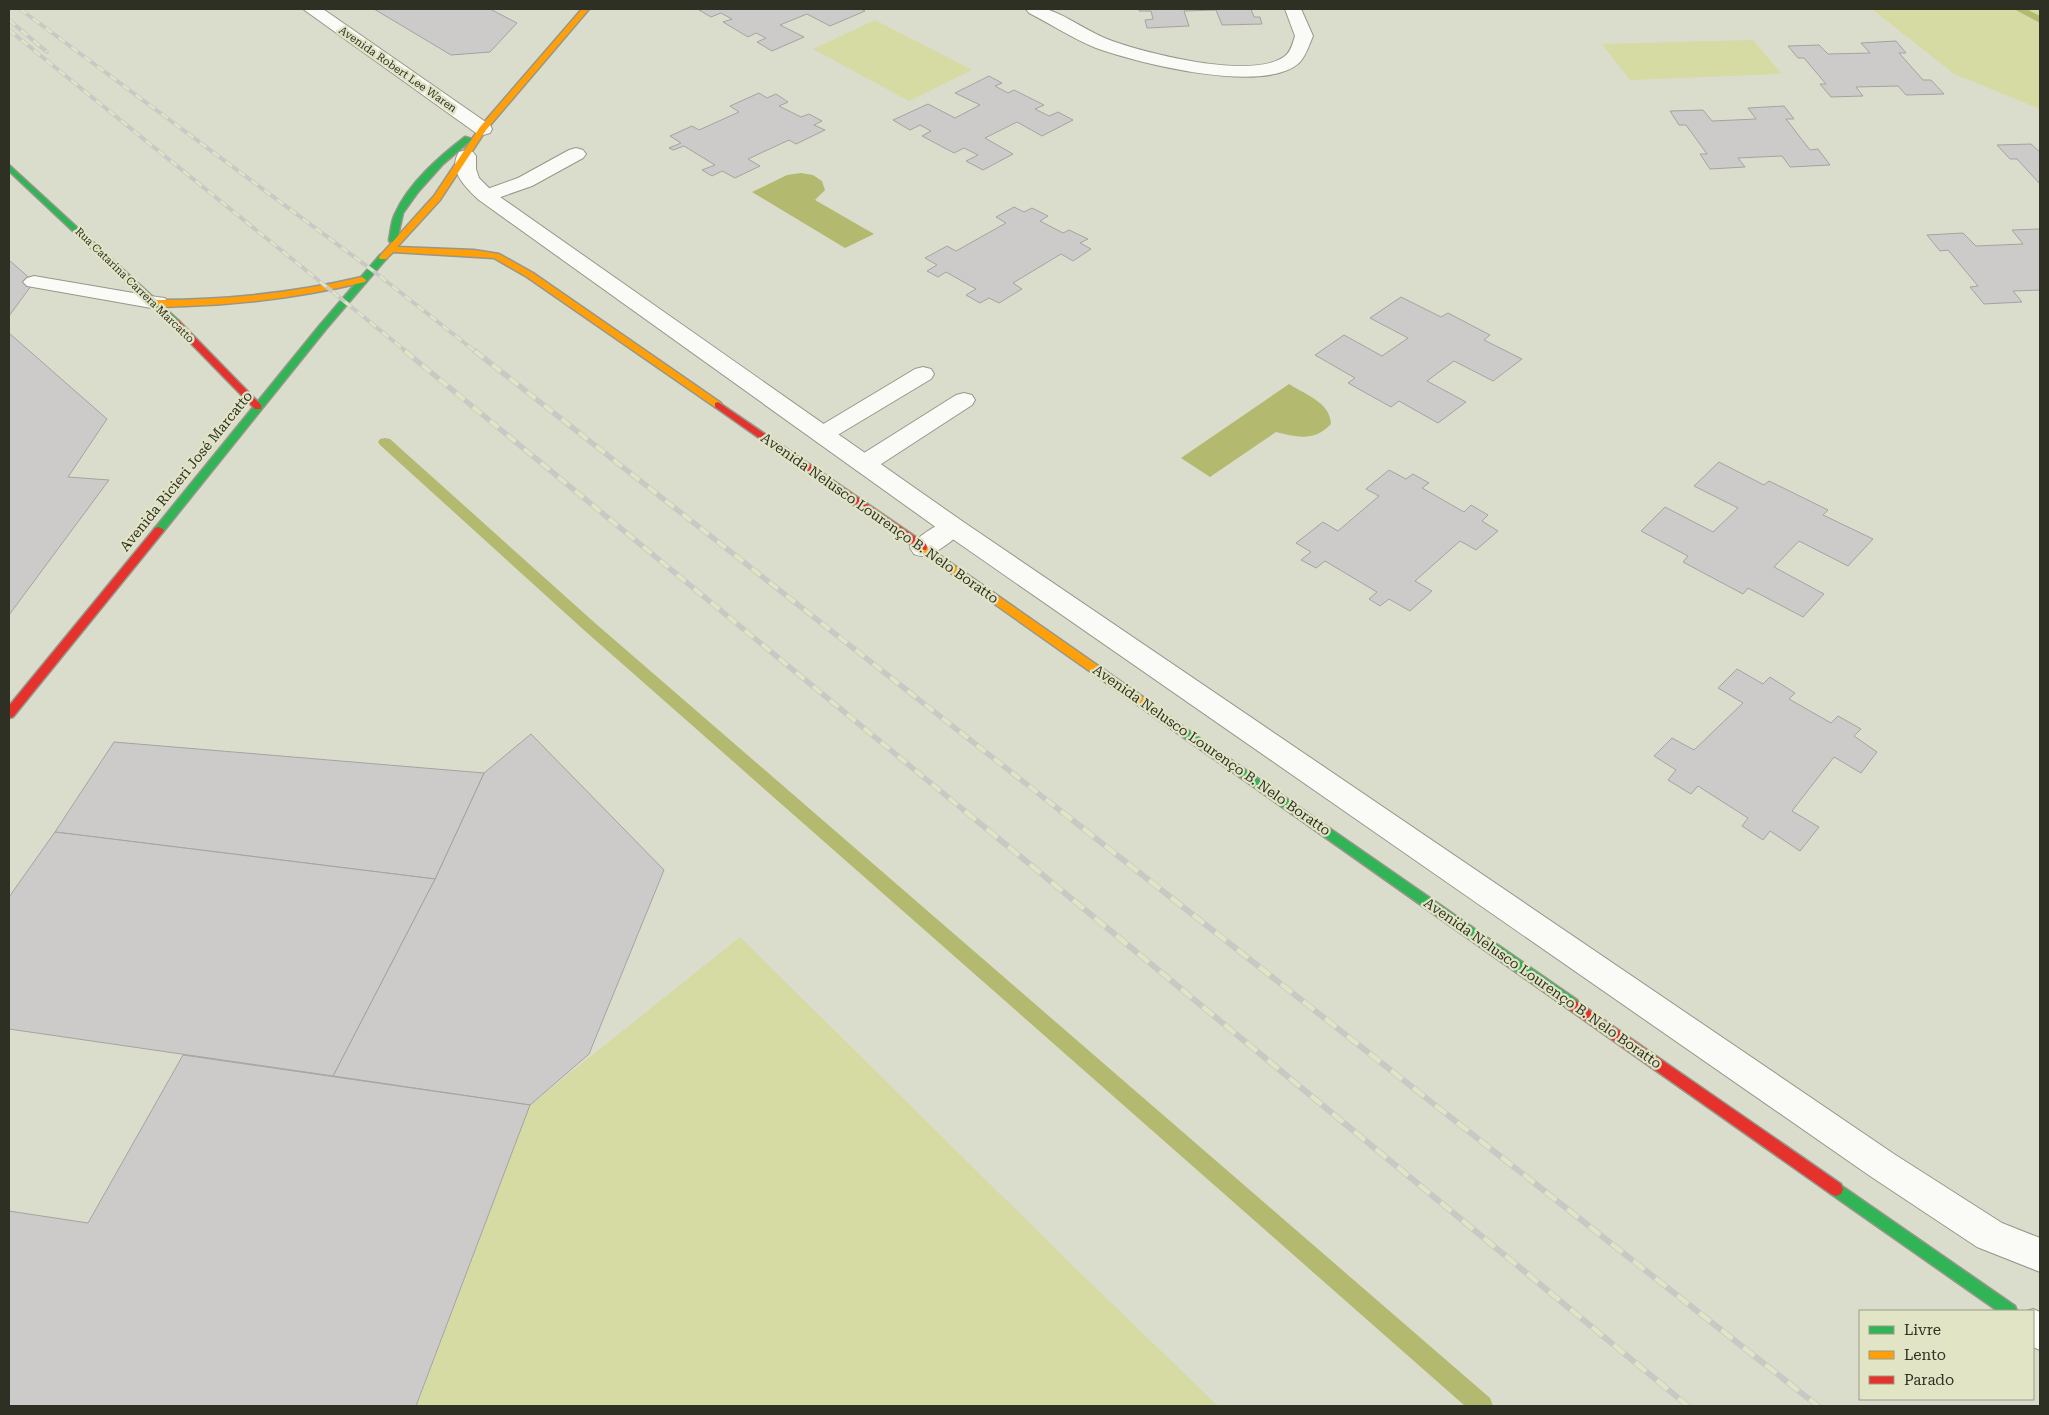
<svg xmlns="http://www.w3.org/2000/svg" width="2049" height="1415" viewBox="0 0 2049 1415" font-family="'Roboto Serif',serif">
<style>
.green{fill:#d6daa3}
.water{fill:#b4b970}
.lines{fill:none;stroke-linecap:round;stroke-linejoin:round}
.stream{fill:#b4b970;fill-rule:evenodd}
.building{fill:#cccbc9;stroke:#a5a3a1}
.lane-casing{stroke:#96978b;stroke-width:2}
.street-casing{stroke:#96978b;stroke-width:2}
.fast-casing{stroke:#96978b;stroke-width:3}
.slow-casing{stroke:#96978b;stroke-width:3}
.jam-casing{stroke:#96978b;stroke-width:3}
.lane{fill:#fafaf7;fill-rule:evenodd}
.street{fill:#fafaf7;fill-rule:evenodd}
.fast{fill:#30b455;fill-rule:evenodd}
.slow{fill:#ff9f0a;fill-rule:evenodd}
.jam{fill:#e5322d;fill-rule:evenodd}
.rail-far2-casing{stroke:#c8c9c4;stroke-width:4}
.rail-far1-casing{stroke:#c8c9c4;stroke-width:5.5}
.rail-casing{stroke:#c8c9c4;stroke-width:6}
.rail-far2{stroke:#e1e4c5;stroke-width:2.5;stroke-dasharray:8;stroke-linecap:butt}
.rail-far1{stroke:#e1e4c5;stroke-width:4;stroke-dasharray:11;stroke-linecap:butt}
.rail{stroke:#e1e4c5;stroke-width:4.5;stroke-dasharray:14;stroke-linecap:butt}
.labels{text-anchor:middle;stroke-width:4.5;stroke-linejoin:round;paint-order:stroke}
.far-street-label{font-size:11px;fill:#2f3024;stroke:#e1e4c5}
.street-label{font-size:14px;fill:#2f3024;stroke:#e1e4c5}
</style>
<rect width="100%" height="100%" fill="#dbddcc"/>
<g class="green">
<path d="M1872,9H2040V109L1954,74Z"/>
<path d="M875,20L972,70L909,101L813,49Z"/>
<path d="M1753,40L1782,74L1630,80L1602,44Z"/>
<path d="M740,937L1071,1264L1218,1406H417L530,1105Z"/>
</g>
<g class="water">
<path d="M801,173L813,175L822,181L825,190L815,200L874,234L845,248L752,192L787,175Z"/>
<path d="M1289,384C1306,395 1330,402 1331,424C1314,442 1297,437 1276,432L1210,477L1181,458Z"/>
</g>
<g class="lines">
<g class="stream">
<path d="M2014,9H2026L2040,16V23Z"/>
<path d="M385,438L390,439L595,623L1490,1398L1493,1406H1465L585,631L380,445L378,442L380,439Z"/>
</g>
</g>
<g class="building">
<path d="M374,9H490L517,23L490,52L451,55Z"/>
<path d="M703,9H861L865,11L830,26L807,14L780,25L804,37L772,51L757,42L766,38L756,33L748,37L723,22L732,19L721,13L711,17L699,10Z"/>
<path d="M1139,9H1251L1254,17H1260L1262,24L1222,25L1216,10L1184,11L1189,26L1147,28L1145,20L1153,19L1151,11H1139Z"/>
<path d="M1896,41L1906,53H1899L1923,80H1931L1944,94L1906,95L1898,86L1856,87L1863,96L1831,97L1820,84H1826L1804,58H1798L1788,46L1819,45L1828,54L1870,53L1861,43Z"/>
<path d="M989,76L1002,83L995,86L1008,93L1014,90L1044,105L1035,109L1049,116L1058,112L1073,120L1042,136L1017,122L985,138L1013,154L983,170L966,161L978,155L964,148L954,153L922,136L931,131L920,125L910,130L893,120L928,104L955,118L980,105L955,93Z"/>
<path d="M759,93L767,98L776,94L788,102L779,106L801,117L809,114L822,121L814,125L825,130L796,144L789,140L748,159L760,166L735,178L722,171L712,176L702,170L715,165L684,146L673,150L669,148L681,143L670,136L692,126L699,130L739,112L730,106Z"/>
<path d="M1784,106L1794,119H1786L1810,150L1818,149L1830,165L1790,167L1782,156L1738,158L1745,167L1710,169L1700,154H1707L1686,125H1679L1670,111L1703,110L1712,121L1756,119L1748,108Z"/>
<path d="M2031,144L2040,152V184L2017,159H2010L1997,145Z"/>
<path d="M1014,207L1024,212L1032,208L1048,216L1040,221L1063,233L1069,230L1088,239L1080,243L1091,249L1073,261L1061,254L1013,283L1022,289L999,303L989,298L980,303L966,295L976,289L946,272L938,277L927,271L937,265L925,258L947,246L956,251L1006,223L996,217Z"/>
<path d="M2040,229V290L2013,291L2022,302L1984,304L1970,287L1978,286L1948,250L1940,251L1927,235L1963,233L1976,246L2023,244L2012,230Z"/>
<path d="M9,260L34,282L9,316Z"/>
<path d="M1401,297L1441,317L1448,313L1490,335L1484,340L1522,359L1493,381L1454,361L1427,381L1466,402L1438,423L1399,401L1391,407L1348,383L1355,378L1315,355L1344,335L1382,356L1408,338L1370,318Z"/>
<path d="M9,333L107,419L68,477L109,480L9,615Z"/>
<path d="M1719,462L1764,485L1769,481L1828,510L1823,515L1873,539L1848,566L1799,541L1774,567L1824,594L1803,617L1748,588L1743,594L1683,562L1688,556L1641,531L1665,507L1713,532L1738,508L1694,486Z"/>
<path d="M1389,470L1406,479L1413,474L1429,483L1422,488L1464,512L1471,505L1488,515L1482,521L1498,531L1476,550L1460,541L1415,581L1432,591L1410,611L1389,599L1380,606L1369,599L1377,592L1325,561L1316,568L1301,560L1311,552L1296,543L1323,522L1338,531L1379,496L1366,489Z"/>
<path d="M1737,669L1763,684L1770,677L1795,693L1789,699L1831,723L1838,716L1861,729L1854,736L1877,752L1861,773L1834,757L1792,811L1819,827L1800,851L1770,831L1763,840L1742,826L1748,818L1698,786L1691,794L1668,780L1676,770L1654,756L1672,738L1694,750L1743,703L1718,688Z"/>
<path d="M531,734L664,870L589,1054L530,1105L333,1076L435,879L484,773Z"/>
<path d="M114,742L484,773L435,879L55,832Z"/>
<path d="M55,832L435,879L333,1076L9,1029V897Z"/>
<path d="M183,1055L530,1105L416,1406H9V1211L88,1223Z"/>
</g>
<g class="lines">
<g class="lane-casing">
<g id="lane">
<path d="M1026,9C1033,9 1043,7 1049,10C1069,17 1087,31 1107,39C1143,53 1253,81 1285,56C1291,52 1293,42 1295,36L1285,9H1301L1313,36C1309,45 1306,56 1299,63C1263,95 1138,63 1096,48C1073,39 1051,24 1029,13Z"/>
<path d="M576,148L583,150L586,154L583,158L532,186L486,202L479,200L476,196L479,192L518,178L569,150Z"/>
<path d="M34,276L157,297L165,298L168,303L165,308L157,309L27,286L23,282L27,278Z"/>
<path d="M923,367L931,369L934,374L931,379L831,439L823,442L815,439L811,434L815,429L915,369Z"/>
<path d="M964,393L972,395L975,400L972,405L872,470L864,472L856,470L852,464L856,458L956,395Z"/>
<path d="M953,519L962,521L965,527C960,536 933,557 922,556C919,556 917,555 914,554L910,548C918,535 939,523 953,519Z"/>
</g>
</g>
<g class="street-casing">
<g id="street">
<path d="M303,9H323L490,125L492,129L490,133L483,135L476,133Z"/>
<path d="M466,150L473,152L476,156V169L479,178L493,192L962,521L1894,1154L2002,1223L2040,1238V1272L1977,1247L1870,1176L944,533L479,200C467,189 447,170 459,152Z"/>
<path d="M2033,1309L2040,1312V1350L2033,1347V1311H2027Z"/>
</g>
</g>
<g class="fast-casing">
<g id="fast">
<path d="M465,137L472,139L443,164L418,192L403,213L397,240L396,242H390L389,240C391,231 391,222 395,214C409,183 439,157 465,137Z"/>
<path d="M9,165L179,321V325H173L9,171Z"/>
<path d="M383,254L386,255V259L326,329L163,532H155L154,530L155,528L320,325L380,255Z"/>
<path d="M1146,701L1577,1000L1579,1004L1577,1008L1572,1010L1567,1008L1142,708L1140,705L1142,702Z"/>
<path d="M1836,1182L2015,1306L2017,1311H1998L1831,1194L1829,1189L1831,1184Z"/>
</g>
</g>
<g class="slow-casing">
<g id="slow">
<path d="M582,9H589L486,130L440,200L397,247L474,250L499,254L533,273L721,403V407H715L527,277L494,258L393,252L386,259H380L379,257L434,196L480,127Z"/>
<path d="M362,277L366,280L365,282C306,296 247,304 186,306C177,306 160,309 153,303L157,300C227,300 294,293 362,277Z"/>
<path d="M922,543L1150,702L1152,705L1150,708H1142L918,550L917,547L918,544Z"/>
</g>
</g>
<g class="jam-casing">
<g id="jam">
<path d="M176,320L179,321L261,405V409H255L173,325V321Z"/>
<path d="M718,402L926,544L927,547L926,550H918L715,407V403Z"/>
<path d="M159,527L164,530L163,532L13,717L9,718V706L155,528Z"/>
<path d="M1572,998L1841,1184L1843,1189L1841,1194L1836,1196L1831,1194L1567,1008L1565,1004L1567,1000Z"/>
</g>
</g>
<use href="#lane" class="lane"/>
<use href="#street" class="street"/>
<use href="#fast" class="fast"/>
<use href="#slow" class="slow"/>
<use href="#jam" class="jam"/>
<g class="rail-far2-casing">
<g id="rail-far2">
<path d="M20,9L372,270L476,352"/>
<path d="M9,20L47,52"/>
<path d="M9,30L407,352"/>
</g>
</g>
<g class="rail-far1-casing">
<g id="rail-far1">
<path d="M405,351L966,812"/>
<path d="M475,351L1062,812"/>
</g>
</g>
<g class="rail-casing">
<g id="rail">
<path d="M965,811L1688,1406"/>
<path d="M1061,811L1818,1406"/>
</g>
</g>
<use href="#rail-far2" class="rail-far2"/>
<use href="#rail-far1" class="rail-far1"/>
<use href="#rail" class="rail"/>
</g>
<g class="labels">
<g class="far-street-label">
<text transform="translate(398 69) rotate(35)" y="4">Avenida Robert Lee Waren</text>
<text transform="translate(135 285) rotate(44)" y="4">Rua Catarina Carrera Marcatto</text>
</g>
<g class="street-label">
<text transform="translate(186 471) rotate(-51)" y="5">Avenida Ricieri José Marcatto</text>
<text transform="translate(880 518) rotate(35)" y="5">Avenida Nelusco Lourenço B. Nelo Boratto</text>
<text transform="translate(1212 750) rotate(35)" y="5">Avenida Nelusco Lourenço B. Nelo Boratto</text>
<text transform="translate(1543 983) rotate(35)" y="5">Avenida Nelusco Lourenço B. Nelo Boratto</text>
</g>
</g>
<rect width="2049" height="1415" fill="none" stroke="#2f3024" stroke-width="20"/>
<rect x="1859" y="1310" width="175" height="90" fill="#e1e4c5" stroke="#9a9c85"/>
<rect x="1869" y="1326" width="25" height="8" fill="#30b455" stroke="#9a9c85"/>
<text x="1904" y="1335" font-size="15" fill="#2f3024">Livre</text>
<rect x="1869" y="1351" width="25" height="8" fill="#ff9f0a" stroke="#9a9c85"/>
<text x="1904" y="1360" font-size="15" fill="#2f3024">Lento</text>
<rect x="1869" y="1376" width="25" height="8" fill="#e5322d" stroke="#9a9c85"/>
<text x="1904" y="1385" font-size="15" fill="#2f3024">Parado</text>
</svg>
